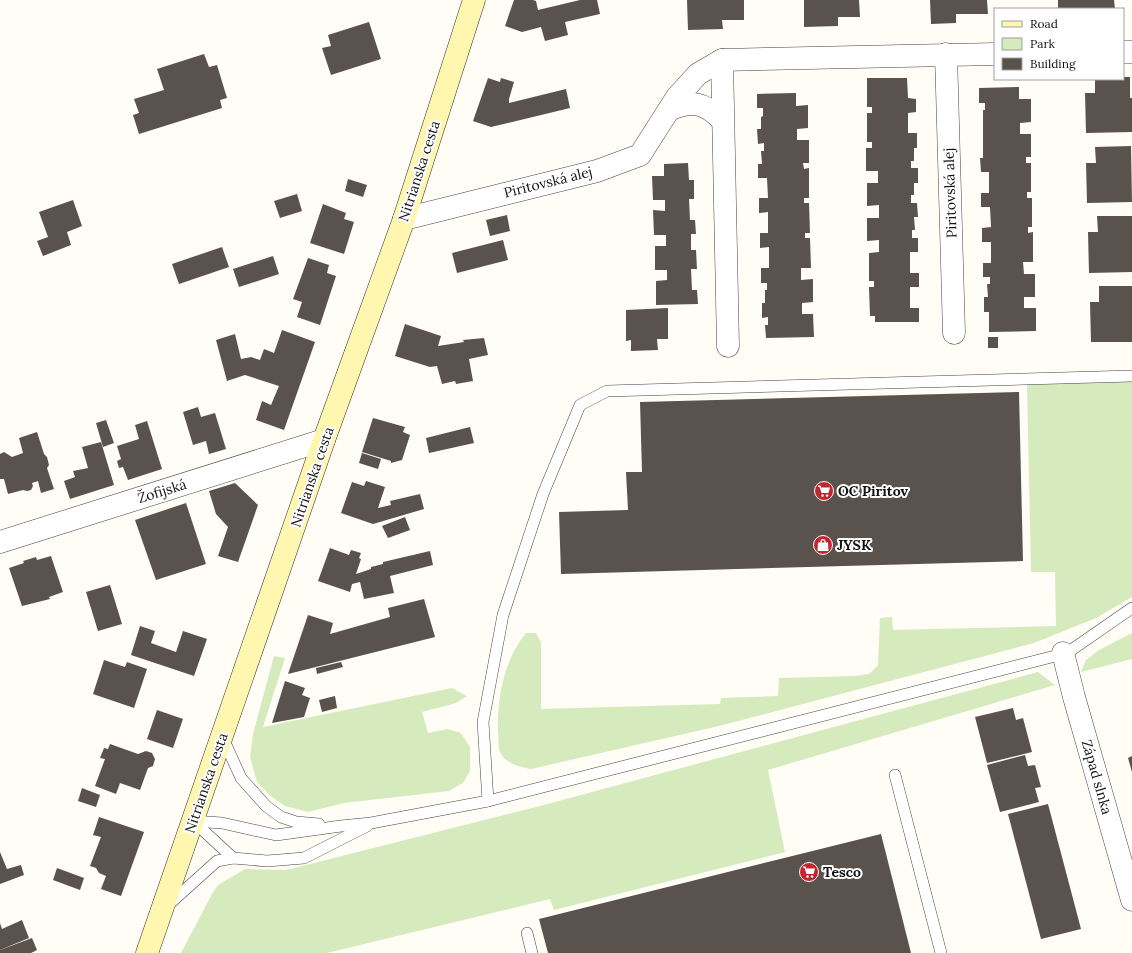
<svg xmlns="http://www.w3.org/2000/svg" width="1132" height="953" viewBox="0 0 1132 953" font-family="Lora,serif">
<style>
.green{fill:#d5ebbd}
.building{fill:#5a524d}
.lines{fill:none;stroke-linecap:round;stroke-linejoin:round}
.lane-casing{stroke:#444;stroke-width:12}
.street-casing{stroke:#444;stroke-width:23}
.secondary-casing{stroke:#333;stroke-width:23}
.lane{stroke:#fff;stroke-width:11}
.street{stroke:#fff;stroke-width:22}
.secondary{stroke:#fff6b0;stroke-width:22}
.labels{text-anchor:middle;stroke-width:4;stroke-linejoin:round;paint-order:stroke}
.street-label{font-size:14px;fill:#111;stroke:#fff}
.poi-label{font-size:14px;font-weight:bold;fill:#111;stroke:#fff;text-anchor:start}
</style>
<rect width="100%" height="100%" fill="#fffdf5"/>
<g class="green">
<path d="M1132,380V597L1096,618L1034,643L719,726L531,769C519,767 503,763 499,749C498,744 499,737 498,731C497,697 504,660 526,633H536L541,642V709L720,704L721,698L778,696L779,678L856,676L869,674L878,665L880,618L892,617L893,630L1056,626L1055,572H1031L1027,383Z"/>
<path d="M1132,633V659L1081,672L1086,660L1099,650Z"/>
<path d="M274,656L285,658L263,727L452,688L467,696L456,703L422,712L428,733L448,729L461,733L470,747V771L463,783L449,791L344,803L308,812L285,806L272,797L257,782L250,757L253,734Z"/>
<path d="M1038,672L1055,685L768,770L785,852L554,910L550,899L327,953H181L212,894L218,885L245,869L286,870L540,806Z"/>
</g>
<g class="building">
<path d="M514,0H533L536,1L538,10L580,0H597L600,14L565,22L568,35L545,41L541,27L522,32L505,26Z"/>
<path d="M687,0H744V20H722L723,29L688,30Z"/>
<path d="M804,0H859L860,17H838V26L804,27Z"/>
<path d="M930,0H987L988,14H956V23L931,24Z"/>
<path d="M1058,0H1114L1115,9H1058Z"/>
<path d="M369,22L381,59L331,75L322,48L331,46L328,35Z"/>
<path d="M204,54L209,67L217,65L227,98L220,100L222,108L139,134L133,115L139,113L134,99L164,90L157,69Z"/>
<path d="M1123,77H1130V98H1132V132L1086,133L1085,93H1095V79H1123Z"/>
<path d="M488,78L500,82L501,78L514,82L509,99V103L566,89L570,108L491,127L473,121Z"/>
<path d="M867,78H907L908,98L916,99V112L908,113V133H917V148H914V161H911V168H918V183H914V195H911V203H917L918,217H914L915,230H912V238H918V252H910V273H919V287H910V308H919V322H875V316H870L869,287H874V281H869V253L879,252V240L867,241V218H879V205L867,206V183H878V171H866V148H872V142H867V113H872V107H867Z"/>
<path d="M1019,87V99H1031V122L1020,123V134H1031V157H1026V163H1031V192H1027V198H1032V227H1028V233L1033,232V262H1023L1024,274H1035V297H1024V308H1036V331L989,332V312H984V297H988L987,284H990V277H983V263H991V242H982V228L991,227L990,207H981V193H989V172H981L980,158H983V110H985V103H979V88Z"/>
<path d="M796,93V106L808,105V128L797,129V140H809V163H803L804,169L809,168V198H804V203H809L810,233H805V238H810L811,268H801V280L813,279V302L802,303V314H813L814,337L766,338L765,325H768V317L762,318V303H765V290H767V283H761V268H769V247L760,248V233H768V212L759,213V198H768L767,178H758V164H762L761,151H764V143L758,144L757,129H761V117L763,116V108H757V94Z"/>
<path d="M1131,146L1132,202L1087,203L1086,163H1096L1095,147Z"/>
<path d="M688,163L689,180H694V199H689L690,220H695L696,234H691V250H696L697,269H691L692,290H697L698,304L656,305V281L667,280V270H655V246H666V235H654L653,210L665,211V200H653L652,176H664V164Z"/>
<path d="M348,179L367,185L363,197L345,191Z"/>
<path d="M297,194L302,211L280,218L274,201Z"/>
<path d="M73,200L82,226L67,232L71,245L43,256L37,241L48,237L39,212Z"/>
<path d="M323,204L346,213L344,219L354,222L344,254L310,243Z"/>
<path d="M507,215L510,231L490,236L486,220Z"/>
<path d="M1097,216H1132V272L1089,273L1088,232H1098Z"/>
<path d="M503,240L508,260L457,273L452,253Z"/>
<path d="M222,247L229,267L179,284L172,264Z"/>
<path d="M273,256L279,274L239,287L233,269Z"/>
<path d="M308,258L329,265L327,273L336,276L320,325L297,317L302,302L293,299Z"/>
<path d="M1099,286H1132V342H1091L1090,302H1099Z"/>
<path d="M668,308V339H657L658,350L631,351V340L626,341V310Z"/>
<path d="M405,324L441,336L438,346L464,342L463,340L484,338L488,355L469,359L473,381L456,384L455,381L442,384L437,366L430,367L395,356Z"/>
<path d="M282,330L315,342L284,430L256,420L262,401L271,405L279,386L245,375L227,381L216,340L235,334L241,359L251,357L260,360L264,349L274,353Z"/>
<rect x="988" y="337" width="10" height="11"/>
<path d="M1019,392L1023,561L561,574L559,512L628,510L626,472H642L640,402Z"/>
<path d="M198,407L201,417L215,413L226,449L209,454L206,441L193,445L183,412Z"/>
<path d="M373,418L405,427L403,432L410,435L402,460L391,463V461L362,452Z"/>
<path d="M106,420L114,443L103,447L96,423Z"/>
<path d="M147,421L162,469L128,480L123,467L119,468L117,461L121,459L117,446L139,439L135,425Z"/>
<path d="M470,427L474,443L429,453L426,438Z"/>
<path d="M37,432L44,454L47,457L49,465L47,468L54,489L41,493L38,481L32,483L33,486L31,490L27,491L23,490L8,494L4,479H0V454L4,452L12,457L23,453L19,438Z"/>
<path d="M101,442L114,485L70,499L64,481L75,477L73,471L88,468L82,447Z"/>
<path d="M362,453L381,459L378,469L359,463Z"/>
<path d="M366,481L385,487L378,508L391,505L390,501L420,494L424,509L373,524L341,513L352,482L364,486Z"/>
<path d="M235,483L258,505L238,562L218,556L228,527L216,514L209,491Z"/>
<path d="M186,503L206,564L156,580L135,520Z"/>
<path d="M405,517L410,530L388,538L382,526Z"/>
<path d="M330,548L349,555L351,550L361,553L359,558L361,559L356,574L371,569V567L383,564V562L430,551L433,565L390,576L394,593L364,599L360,582L352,584L350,592L318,581Z"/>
<path d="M51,556L63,592L49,597L50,599L22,606L9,568L24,563L23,561L36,557L37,560Z"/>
<path d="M110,585L122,624L98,631L86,592Z"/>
<path d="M424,599L435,637L288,674L308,615L333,623L330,634L390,617L388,608Z"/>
<path d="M140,626L155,631L151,643L176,652L183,631L207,639L194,676L131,655Z"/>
<path d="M104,660L125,667L127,662L147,669L134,708L93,694Z"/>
<path d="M341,662L343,667L317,674L316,668Z"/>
<path d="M285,681L305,688L302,695L310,698L304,717L272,723Z"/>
<path d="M335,696L337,708L322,712L319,700Z"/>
<path d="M1013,708L1016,720L1023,718L1032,752L987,763L975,717Z"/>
<path d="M157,710L183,719L173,748L147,739Z"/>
<path d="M110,744L138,754L146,751L152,753L155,759L153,766L148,768L140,790L120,783L116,794L95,786L105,759L100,758L104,748L108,749Z"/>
<path d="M1025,755L1028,766L1035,765L1041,787L1035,788L1039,802L1000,812L987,765Z"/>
<path d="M1132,756V772L1128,758Z"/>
<path d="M82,788L100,795L96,807L78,801Z"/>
<path d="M1048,804L1081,929L1041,939L1008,814Z"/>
<path d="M99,817L144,832L121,896L101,889L106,876L99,873L96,868L90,866L101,837L93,835Z"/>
<path d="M881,834L911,953H548L539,919Z"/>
<path d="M0,852L7,869L21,865L24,875L0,884Z"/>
<path d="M57,868L84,878L80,890L53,880Z"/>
<path d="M22,920L29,938L0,950V923L2,929Z"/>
<path d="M32,938L37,950L31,953H0V950Z"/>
</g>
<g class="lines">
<g class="lane-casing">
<g id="lane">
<path d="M222,736L241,778L266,806L281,817L296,822L319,824"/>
<path d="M895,775L941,953"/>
<path d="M488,801L483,722L503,615L543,494L580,405L607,391L1132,376"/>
<path d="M193,821L222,823L276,835L341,826L371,823L488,801L1067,653L1132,608"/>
<path d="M193,821L233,858"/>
<path d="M167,906L217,861L233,858L267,861L304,858L367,826"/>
<path d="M527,933L532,953"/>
</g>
</g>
<g class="street-casing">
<g id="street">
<path d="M1123,52H1132"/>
<path d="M946,54L954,333"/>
<path d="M722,60L728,346"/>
<path d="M669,110C692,100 704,102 722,120"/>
<path d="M404,219L597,171L640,155L677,97L698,74L722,60L995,54"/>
<path d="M0,542L324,440"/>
<path d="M1063,653L1074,697L1132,900"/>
</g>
</g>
<g class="secondary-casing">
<path id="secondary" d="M147,953L324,440L404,219L474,0"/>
</g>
<use href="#lane" class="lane"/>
<use href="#street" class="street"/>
<use href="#secondary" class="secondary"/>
</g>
<defs>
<g id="supermarket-disc" transform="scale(1)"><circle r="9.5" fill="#c4262e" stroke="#fff"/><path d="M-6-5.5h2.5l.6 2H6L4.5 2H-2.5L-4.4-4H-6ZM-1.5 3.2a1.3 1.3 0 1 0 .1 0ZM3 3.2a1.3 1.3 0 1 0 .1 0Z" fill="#fff"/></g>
<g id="shop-disc" transform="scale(1)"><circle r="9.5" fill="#c4262e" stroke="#fff"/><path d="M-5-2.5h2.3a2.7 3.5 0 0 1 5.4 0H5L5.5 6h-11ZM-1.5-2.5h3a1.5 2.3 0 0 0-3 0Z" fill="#fff"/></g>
</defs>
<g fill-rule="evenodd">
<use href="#supermarket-disc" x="824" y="491"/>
<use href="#shop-disc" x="823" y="545"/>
<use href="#supermarket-disc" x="809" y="872"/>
</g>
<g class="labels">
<g class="street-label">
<text transform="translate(419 171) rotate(-72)" y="5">Nitrianska cesta</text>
<text transform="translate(548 182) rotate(-14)" y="5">Piritovská alej</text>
<text transform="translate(950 193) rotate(-92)" y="5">Piritovská alej</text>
<text transform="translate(312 477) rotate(-71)" y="5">Nitrianska cesta</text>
<text transform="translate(162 491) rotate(-17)" y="5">Žofijská</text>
<text transform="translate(1097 777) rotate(74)" y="5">Západ slnka</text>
<text transform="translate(206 783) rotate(-71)" y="5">Nitrianska cesta</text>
</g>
<g class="poi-label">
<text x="838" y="496">OC Piritov</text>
<text x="837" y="550">JYSK</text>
<text x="823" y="877">Tesco</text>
</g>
</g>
<rect x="994" y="8" width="130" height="72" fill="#ffffff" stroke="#a0a0a0"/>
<rect x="1002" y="21" width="20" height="6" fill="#fff6b0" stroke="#a0a0a0"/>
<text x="1030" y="28" font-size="12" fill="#111111">Road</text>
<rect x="1002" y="38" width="20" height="12" fill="#d5ebbd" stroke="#a0a0a0"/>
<text x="1030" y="48" font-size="12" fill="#111111">Park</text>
<rect x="1002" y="58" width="20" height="12" fill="#5a524d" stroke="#a0a0a0"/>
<text x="1030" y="68" font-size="12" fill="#111111">Building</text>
</svg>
